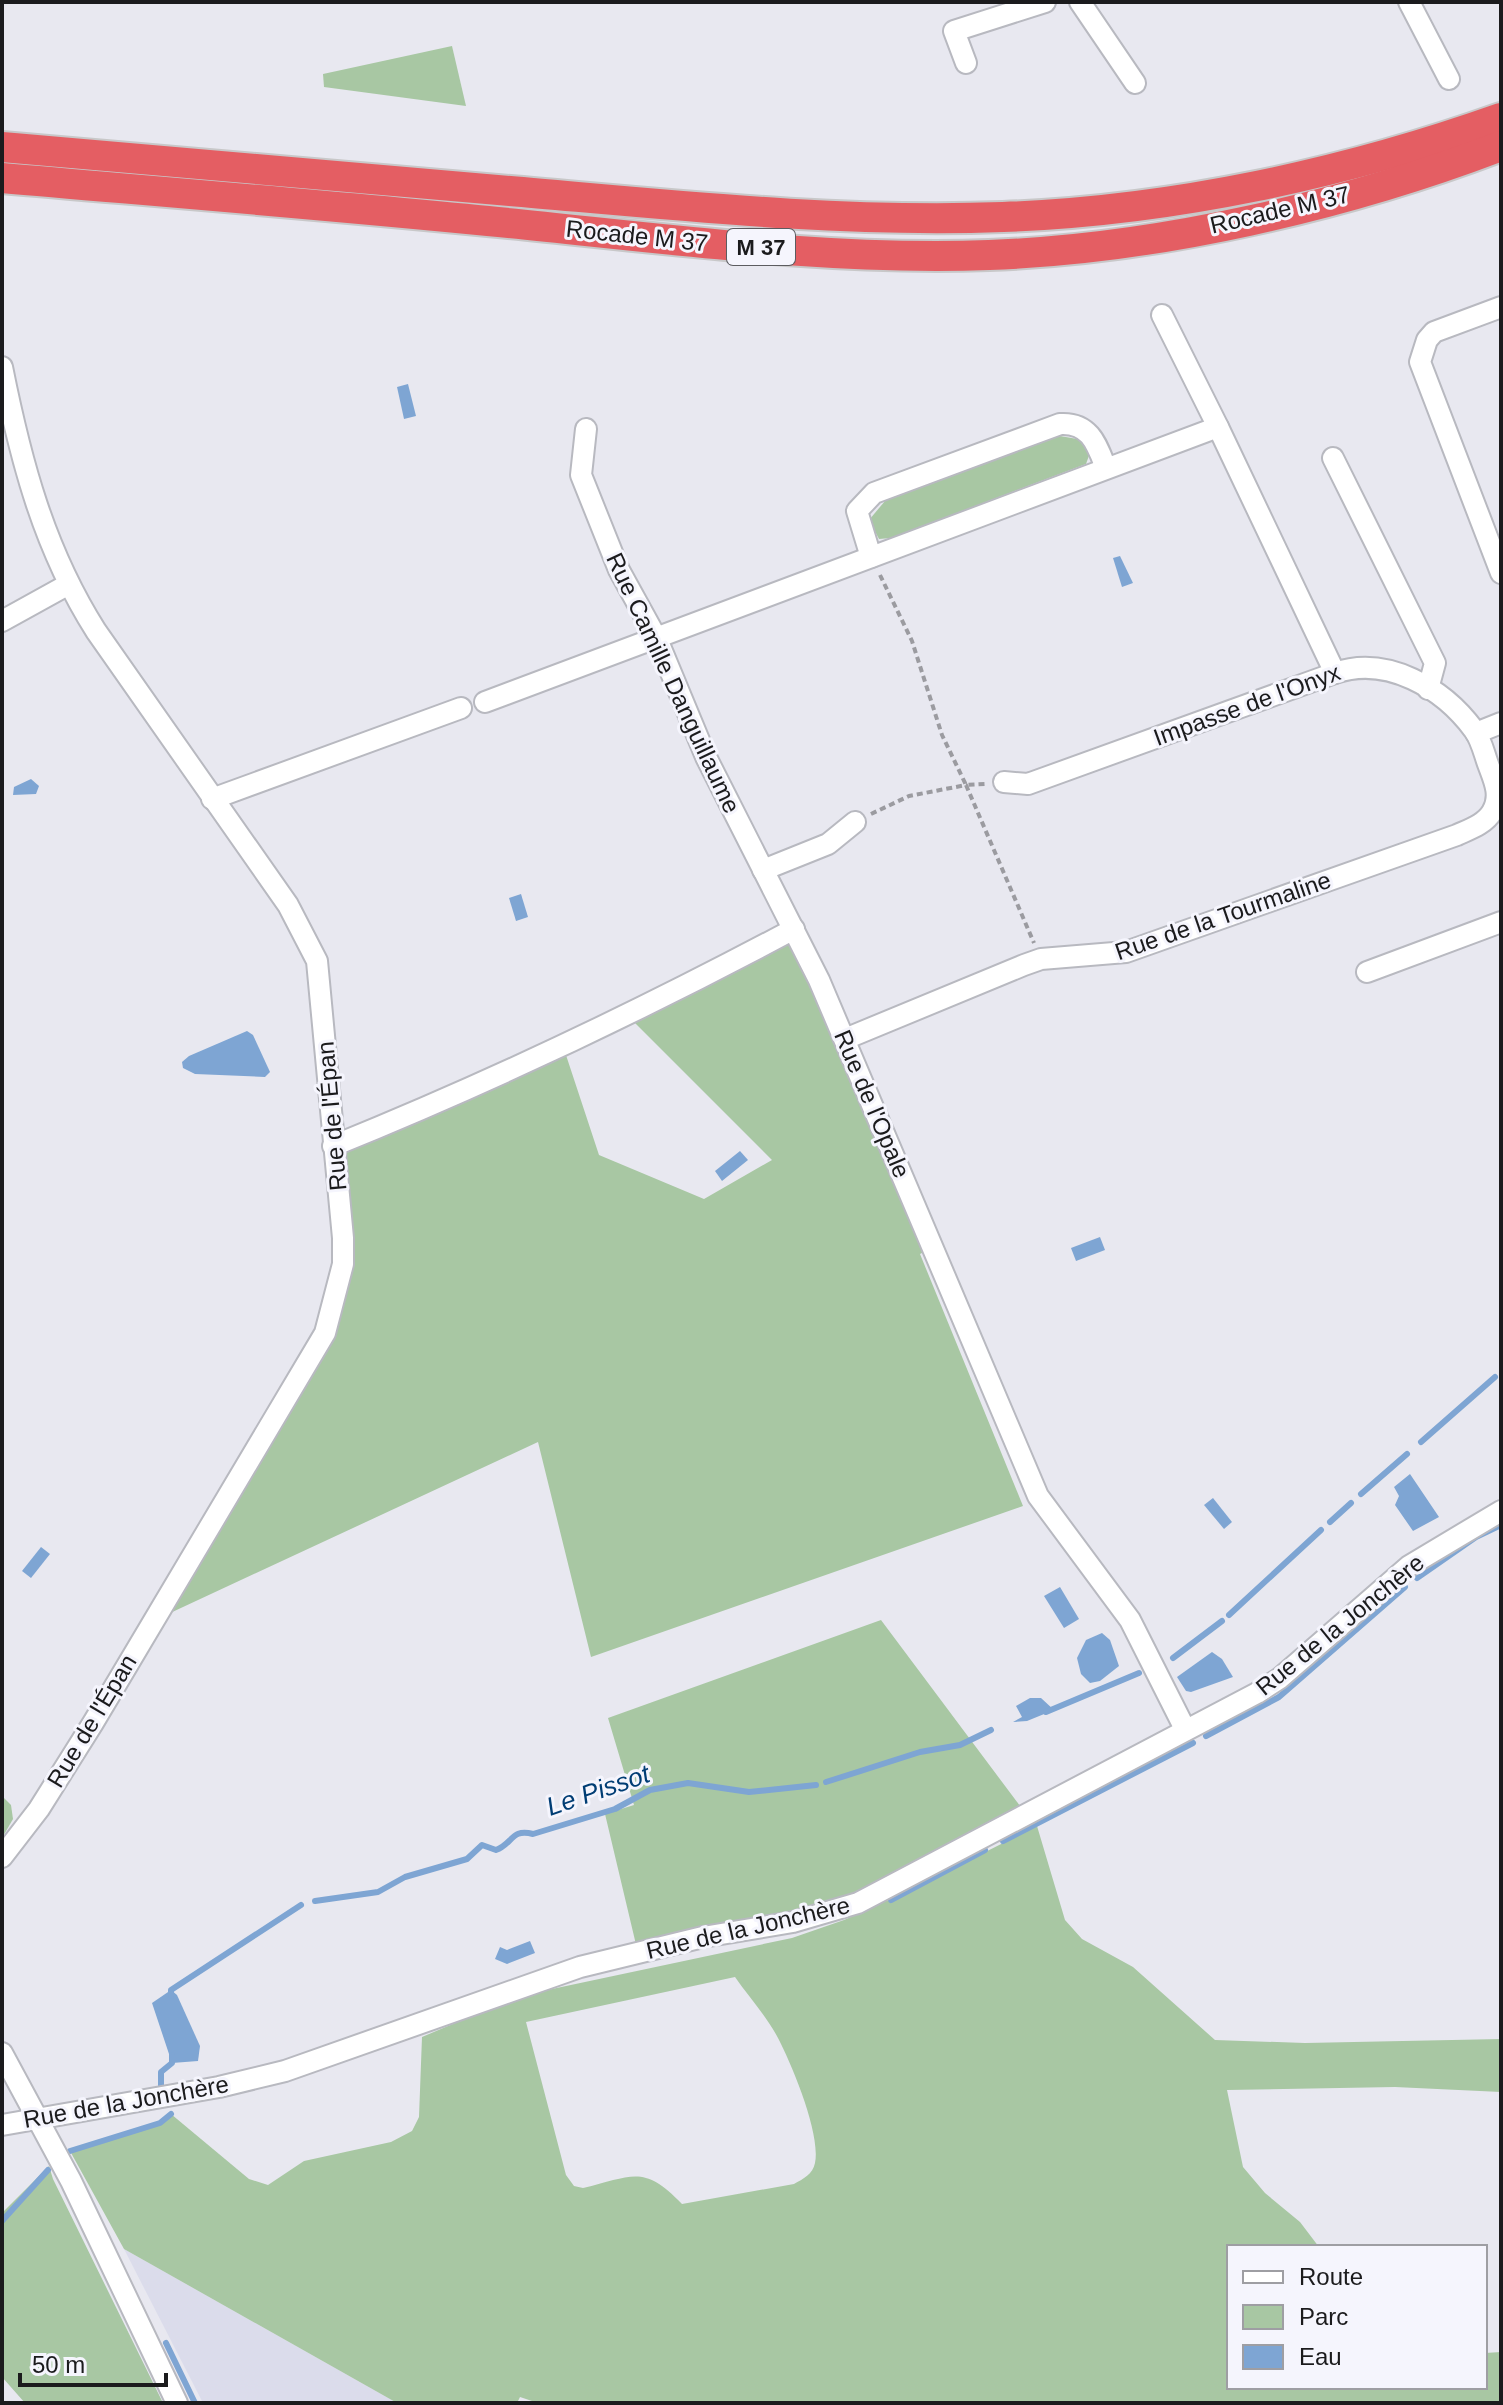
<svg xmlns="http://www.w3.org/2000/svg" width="1503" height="2405" viewBox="0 0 1503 2405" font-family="Arial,sans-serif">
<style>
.built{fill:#dbdceb}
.green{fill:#a8c7a3;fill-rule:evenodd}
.water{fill:#7ea5d3}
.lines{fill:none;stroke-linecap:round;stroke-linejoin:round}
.stream{stroke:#7ea5d3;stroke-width:6}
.minor-casing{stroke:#b8b9c0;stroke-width:24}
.highway-casing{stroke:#c8c8c9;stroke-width:34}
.path{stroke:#9b9ba0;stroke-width:4;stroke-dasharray:6 4;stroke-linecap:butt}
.minor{stroke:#fff;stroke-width:20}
.highway{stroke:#e45e63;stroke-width:30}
.labels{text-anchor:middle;stroke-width:6;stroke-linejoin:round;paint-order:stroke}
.shield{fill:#f5f5fd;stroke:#5c5c60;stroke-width:2}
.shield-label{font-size:22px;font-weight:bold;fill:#1b1b1d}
.street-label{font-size:24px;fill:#1b1b1d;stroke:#f5f5fd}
.water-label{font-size:26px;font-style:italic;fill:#003d74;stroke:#f5f5fd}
</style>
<rect width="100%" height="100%" fill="#e8e8f0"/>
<path class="built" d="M124,2249L397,2403H203Z"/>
<g class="green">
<path d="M452,46L466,106L324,87L323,74Z"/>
<path d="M1060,436L1083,440L1091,450L1086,464L891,538L879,539L869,520L885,501Z"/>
<path d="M794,929L932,1248L920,1254L1023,1506L591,1657L538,1442L153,1621L247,1459L338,1287L333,1146L563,1046L599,1155L704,1199L772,1160L627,1015Z"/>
<path d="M881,1620L1026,1814L890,1887L638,1953L605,1814L634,1805L608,1718Z"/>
<path d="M4,1798L11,1805L13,1819L2,1838Z"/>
<path d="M1037,1826L1065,1920L1082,1939L1133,1967L1215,2040L1305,2043L1501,2039V2092L1395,2087L1227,2090L1243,2167L1265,2193L1300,2222L1319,2247H1229V2387H1485V2353L1501,2352V2403H538L520,2397L517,2403H397L124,2249L70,2151L160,2123L171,2114L249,2179L268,2185L304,2161L391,2142L412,2131L419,2117L422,2037L519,1996L792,1938L844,1920L910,1890ZM735,1977C749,1997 767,2017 778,2038C792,2065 821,2134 815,2163C813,2174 803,2179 794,2184L682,2204C644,2164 633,2176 583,2188L574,2186L566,2175L526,2022Z"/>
<path d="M49,2166L53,2179L163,2403H25L2,2377V2213Z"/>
</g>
<g class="water">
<path d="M408,384L416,416L404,419L397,387Z"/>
<path d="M1120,556L1133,583L1122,587L1113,558Z"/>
<path d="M31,779L39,786L36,794L13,795L14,787Z"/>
<path d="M521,894L528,917L516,921L509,898Z"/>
<path d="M247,1031L253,1035L270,1072L265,1077L195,1074L183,1068L182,1062L189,1056Z"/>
<path d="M740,1151L748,1160L722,1181L715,1171Z"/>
<path d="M1100,1237L1105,1250L1076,1261L1071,1248Z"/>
<path d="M1410,1474L1439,1517L1413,1531L1395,1505L1399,1496L1394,1487Z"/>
<path d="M1213,1498L1232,1522L1224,1529L1204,1505Z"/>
<path d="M41,1547L50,1554L31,1578L22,1571Z"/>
<path d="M1060,1587L1079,1619L1064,1628L1044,1596Z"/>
<path d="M1102,1633L1110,1640L1119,1666L1100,1681L1090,1683L1081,1674L1077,1658L1086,1640Z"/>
<path d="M1212,1652L1222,1659L1233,1677L1191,1692L1186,1691L1177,1677Z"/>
<path d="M1030,1698H1041L1054,1710L1027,1721L1013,1722L1022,1717L1016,1706Z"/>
<path d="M530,1941L535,1953L507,1964L495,1959L500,1947L507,1950Z"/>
<path d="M171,1990L177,1995L200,2046L198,2061L172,2063L152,2003Z"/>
</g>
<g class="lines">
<g class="stream">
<path d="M1421,1442L1495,1377"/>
<path d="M1361,1494L1407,1454"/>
<path d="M1330,1522L1351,1503"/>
<path d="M1417,1578L1476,1537L1501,1525"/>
<path d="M1229,1615L1321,1530"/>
<path d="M1173,1658L1222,1621"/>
<path d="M1046,1712L1139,1673"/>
<path d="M1206,1736L1279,1697L1405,1587"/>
<path d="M826,1782L920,1752L960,1745L991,1730"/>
<path d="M1003,1841L1193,1743"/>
<path d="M891,1900L985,1850"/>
<path d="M315,1901L378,1892L405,1877L467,1859L482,1845L496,1850C513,1844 511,1828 533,1834L615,1809L650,1790L688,1783L749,1792L816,1785"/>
<path d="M171,1996V1990L301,1905"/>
<path d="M161,2088V2072L172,2063V2055"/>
<path d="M70,2151L160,2123L171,2114"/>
<path d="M2,2221L48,2170"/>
<path d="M166,2343L195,2403"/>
</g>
<g class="minor-casing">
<g id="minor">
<path d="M1080,2L1135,83"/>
<path d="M1409,2L1449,79"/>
<path d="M966,63L954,31L1045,2"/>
<path d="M1501,307L1434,332L1427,340L1420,362L1501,573"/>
<path d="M1162,315L1218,427"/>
<path d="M2,367C21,462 44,549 96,631L288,905L317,961L343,1238V1264L325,1333L93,1723L39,1809L2,1857"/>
<path d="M586,429L581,475L619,570L657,639L706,757L819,980L1038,1496L1130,1620L1185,1729"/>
<path d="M1333,458L1435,663L1428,689"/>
<path d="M871,557L857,511L874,493L1060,424C1090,422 1097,445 1106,468"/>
<path d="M2,621L69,584"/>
<path d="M485,702L1218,427L1335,673"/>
<path d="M1476,733L1501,723"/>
<path d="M212,799L461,708"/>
<path d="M763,870L828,844L855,822"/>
<path d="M1367,972L1501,922"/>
<path d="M845,1039L1024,965L1041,959L1126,952L1457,835C1470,829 1485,824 1492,812C1502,796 1494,780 1488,764C1484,753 1481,739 1474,730C1443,688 1387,655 1335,673L1028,784L1004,782"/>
<path d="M333,1146C491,1082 644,1009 794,929"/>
<path d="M2,2053L71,2181L177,2403"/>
<path d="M2,2125L219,2087L285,2071L580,1967L703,1937L793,1922L858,1903L1257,1693L1280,1678L1409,1566L1501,1511"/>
</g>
</g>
<g class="highway-casing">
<g id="highway">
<path d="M2,147C171,162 340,177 510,191C673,205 838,223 1003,217C1171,211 1343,174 1501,118"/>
<path d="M2,178C164,192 326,205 488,221C654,237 822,261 989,255C1157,249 1344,206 1501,146"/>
</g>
</g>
<g class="path">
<path d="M880,575L912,641L942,735L966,785L985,784"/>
<path d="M871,814L909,796L966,785L1034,943"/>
</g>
<use href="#minor" class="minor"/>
<use href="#highway" class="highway"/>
</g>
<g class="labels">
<rect class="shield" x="727" y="229" width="68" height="36" rx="6"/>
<g class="shield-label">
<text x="761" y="255">M 37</text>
</g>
<g class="street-label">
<text transform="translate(1280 210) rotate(-13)" y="8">Rocade M 37</text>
<text transform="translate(637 236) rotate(6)" y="8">Rocade M 37</text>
<text transform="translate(673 683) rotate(65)" y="8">Rue Camille Danguillaume</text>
<text transform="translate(1247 705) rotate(-20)" y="8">Impasse de l'Onyx</text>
<text transform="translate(1223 916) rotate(-19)" y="8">Rue de la Tourmaline</text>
<text transform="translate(872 1104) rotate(67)" y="8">Rue de l'Opale</text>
<text transform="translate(332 1116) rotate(-95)" y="8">Rue de l'Épan</text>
<text transform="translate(1340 1625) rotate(-39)" y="8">Rue de la Jonchère</text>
<text transform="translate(92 1721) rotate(-59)" y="8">Rue de l'Épan</text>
<text transform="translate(748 1928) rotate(-13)" y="8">Rue de la Jonchère</text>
<text transform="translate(126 2102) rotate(-10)" y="8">Rue de la Jonchère</text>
</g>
<g class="water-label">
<text transform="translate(598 1790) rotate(-19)" y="9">Le Pissot</text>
</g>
</g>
<rect width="1503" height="2405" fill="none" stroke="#1b1b1d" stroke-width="8"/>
<rect x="1227" y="2245" width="260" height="144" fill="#f5f5fd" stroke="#9e9ea3" stroke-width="2"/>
<rect x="1243" y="2271" width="40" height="12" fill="#ffffff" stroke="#9e9ea3" stroke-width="2"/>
<text x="1299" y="2285" font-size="24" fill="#1b1b1d">Route</text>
<rect x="1243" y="2305" width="40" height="24" fill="#a8c7a3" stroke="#9e9ea3" stroke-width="2"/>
<text x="1299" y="2325" font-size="24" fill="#1b1b1d">Parc</text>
<rect x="1243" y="2345" width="40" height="24" fill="#7ea5d3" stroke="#9e9ea3" stroke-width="2"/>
<text x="1299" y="2365" font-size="24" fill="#1b1b1d">Eau</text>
<path d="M20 2373v12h146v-12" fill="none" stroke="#1b1b1d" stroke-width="4"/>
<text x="32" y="2373" font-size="24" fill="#1b1b1d" stroke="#f5f5fd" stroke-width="6" paint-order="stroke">50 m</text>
</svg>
